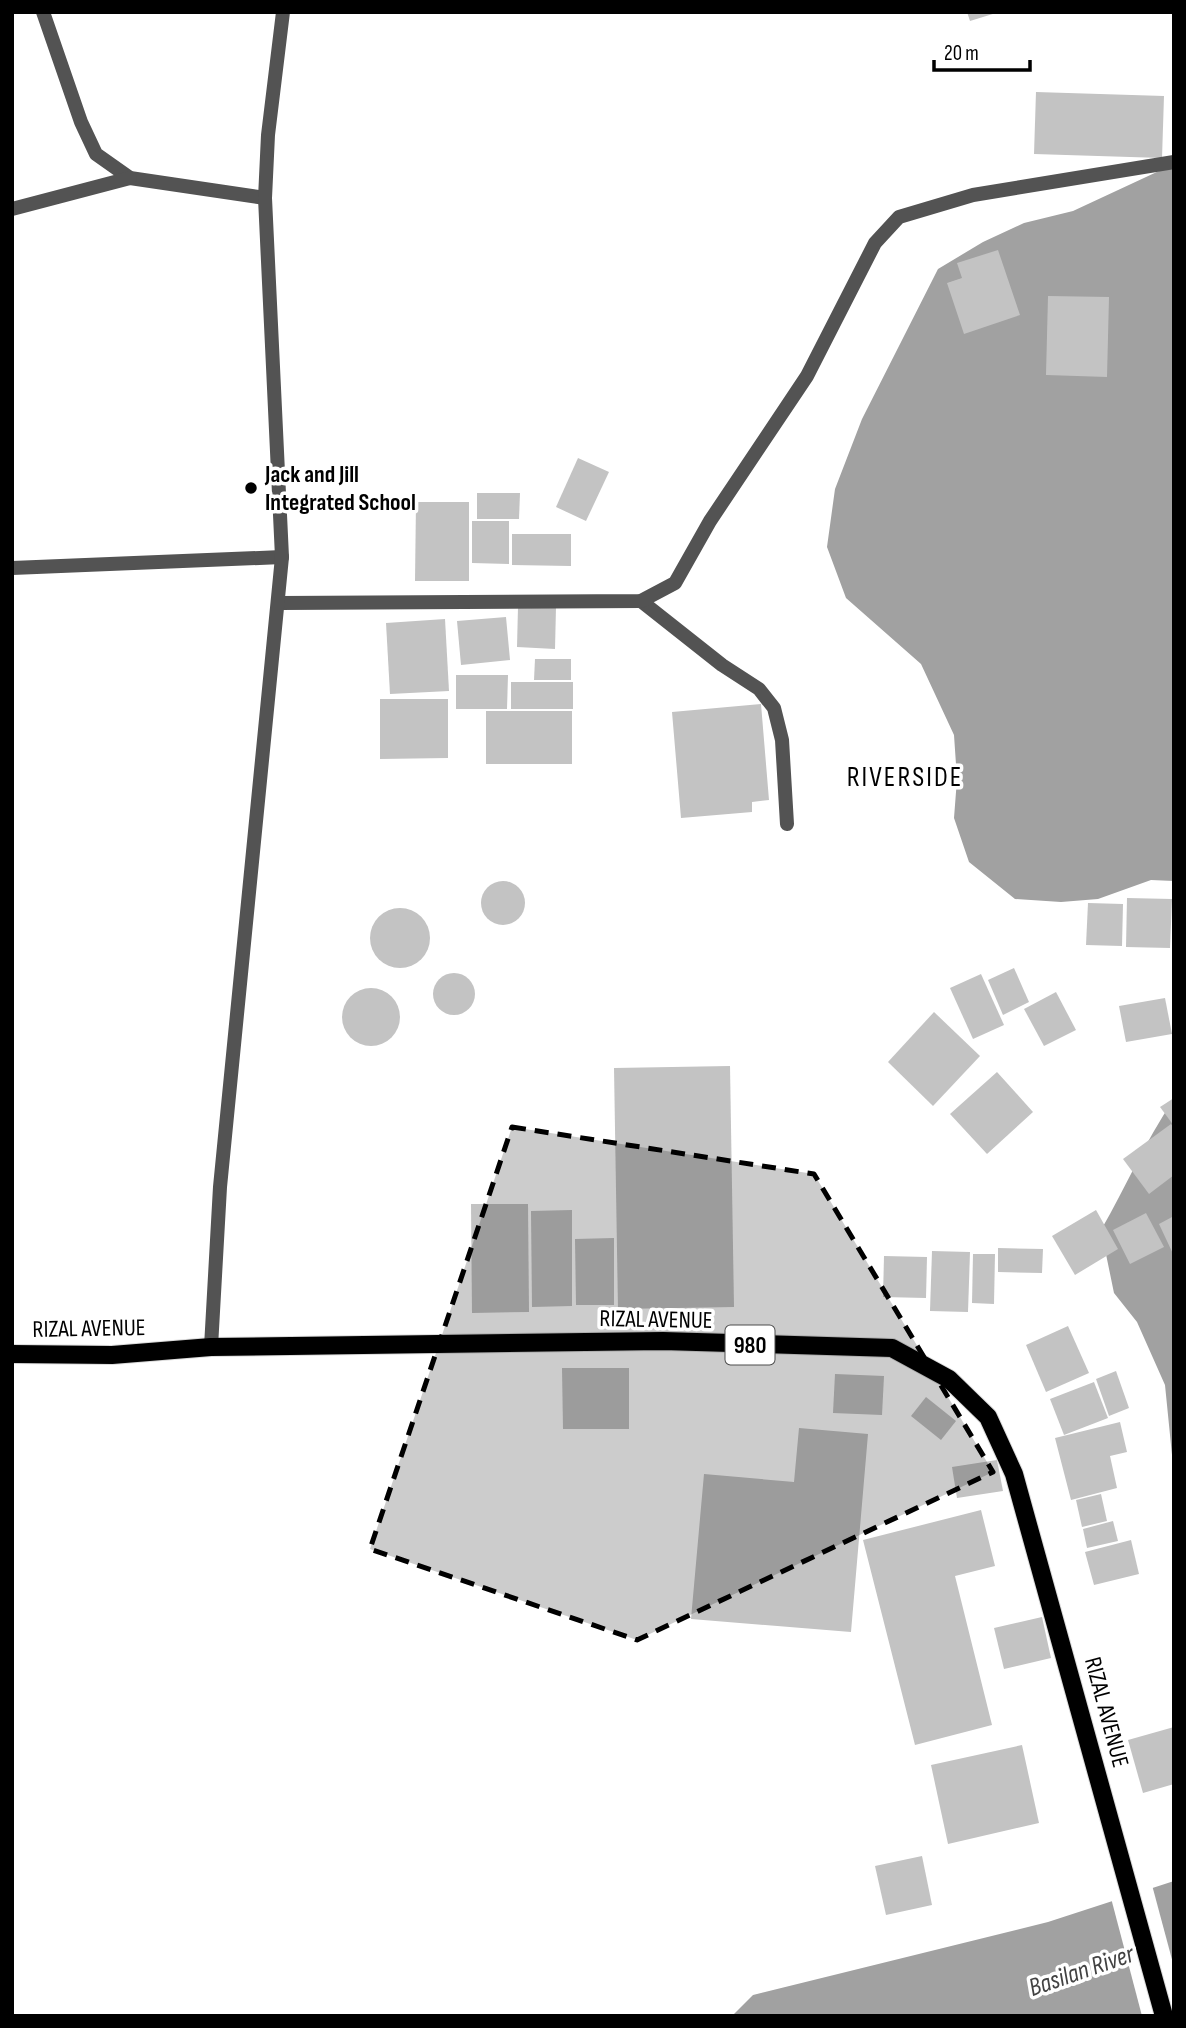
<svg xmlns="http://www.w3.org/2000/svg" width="1186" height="2028" viewBox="0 0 1186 2028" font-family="'Sofia Sans Condensed',sans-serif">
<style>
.water{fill:#a1a1a1}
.pier{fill:#fff}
.building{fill:#c3c3c3}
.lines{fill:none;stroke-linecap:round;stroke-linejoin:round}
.primary-casing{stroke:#dbdbdb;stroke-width:20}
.street{stroke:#535353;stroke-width:14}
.primary{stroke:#000;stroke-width:18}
.marked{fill:#000;fill-opacity:0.2;stroke:#000;stroke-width:5;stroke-dasharray:14 9;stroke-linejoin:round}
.poi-dot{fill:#000;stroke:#fff;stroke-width:2.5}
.labels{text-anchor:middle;stroke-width:7;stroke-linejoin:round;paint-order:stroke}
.shield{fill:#fff;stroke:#4c4c4c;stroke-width:2}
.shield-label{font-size:23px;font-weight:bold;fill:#000}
.poi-label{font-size:24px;font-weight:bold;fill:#000;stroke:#fff;text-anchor:start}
.street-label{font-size:24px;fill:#000;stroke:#fff}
.water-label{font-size:26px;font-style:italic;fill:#424242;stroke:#fff}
.quarter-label{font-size:28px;letter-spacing:2px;fill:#000;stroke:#fff}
</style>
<rect width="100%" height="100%" fill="#fff"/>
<g class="water">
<path d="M1174,164V881L1151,880L1098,899L1061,902L1015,899L969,862L954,818L957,779L954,735L921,664L846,598L827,547L835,489L862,419L938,269L983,242L1024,223L1073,211Z"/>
<path d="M1174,1099V1475L1165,1385L1137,1322L1114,1293L1101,1230C1126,1187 1145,1141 1174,1099Z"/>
<path d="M1174,1881V2009L1164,2016H732L753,1995L1048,1922Z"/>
</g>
<path class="pier" d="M1152,1885L1174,1967V2013L1170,2016H1142L1111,1898Z"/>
<g class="building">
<path d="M967,12H996V13L970,21Z"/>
<path d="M1036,92L1164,96L1162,158L1034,154Z"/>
<path d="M998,250L1020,315L964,334L947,283L962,278L957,263Z"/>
<path d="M1048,296L1109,297L1107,377L1046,375Z"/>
<path d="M578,458L609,472L586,521L556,507Z"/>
<path d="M477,493H520L519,519H477Z"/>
<path d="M416,502H469V581H415Z"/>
<path d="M472,521H509V564L472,563Z"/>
<path d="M512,534H571V566L512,565Z"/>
<path d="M518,607H556L555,649L517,647Z"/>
<path d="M506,617L510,660L461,665L457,621Z"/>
<path d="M445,619L449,691L390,694L386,623Z"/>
<path d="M535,659H571V680H534Z"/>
<path d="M456,675H508L507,709H456Z"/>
<rect x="511" y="682" width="62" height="27"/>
<path d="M380,699H448V758L380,759Z"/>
<path d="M761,704L769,800L752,802V812L681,818L672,712Z"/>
<rect x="486" y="711" width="86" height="53"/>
<circle cx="503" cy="903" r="22"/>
<path d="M1127,898L1172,899L1170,948L1126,947Z"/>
<path d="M1088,903L1123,904L1122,946L1086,945Z"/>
<circle cx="400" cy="938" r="30"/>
<path d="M1014,968L1029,1002L1003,1015L988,980Z"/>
<circle cx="454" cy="994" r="21"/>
<path d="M981,974L1004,1025L973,1039L950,988Z"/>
<circle cx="371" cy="1017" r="29"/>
<path d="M1056,992L1076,1030L1044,1046L1024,1009Z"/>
<path d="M1165,998L1172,1034L1126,1042L1119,1006Z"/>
<path d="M934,1012L980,1056L933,1106L888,1062Z"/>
<path d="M730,1066L734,1307L618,1309L614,1068Z"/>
<path d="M997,1072L1033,1112L987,1154L950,1114Z"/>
<path d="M1174,1098V1126L1160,1107Z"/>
<path d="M1171,1124L1174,1128V1175L1149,1194L1123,1159Z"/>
<path d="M471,1204H528L529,1312L472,1313Z"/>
<path d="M572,1210V1306L532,1307L531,1211Z"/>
<path d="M1096,1210L1118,1249L1075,1275L1052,1236Z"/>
<path d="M1146,1213L1164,1247L1130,1264L1113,1230Z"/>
<path d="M1174,1216V1256L1159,1224Z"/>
<path d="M614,1238V1305H576L575,1239Z"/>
<path d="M998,1248L1043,1249L1042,1273L998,1272Z"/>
<path d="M932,1251L970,1252L968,1312L930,1311Z"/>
<path d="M973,1254H995L994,1304L972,1303Z"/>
<path d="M884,1256L927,1257L926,1298L883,1297Z"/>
<path d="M1068,1326L1089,1373L1046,1392L1026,1345Z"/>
<path d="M562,1368H629V1429H563Z"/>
<path d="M1116,1371L1129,1408L1109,1416L1096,1379Z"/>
<path d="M835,1374L884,1376L882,1415L833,1413Z"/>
<path d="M1094,1382L1108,1418L1064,1435L1050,1399Z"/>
<path d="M926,1397L956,1421L941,1440L911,1416Z"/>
<path d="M1120,1422L1127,1452L1110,1456L1117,1488L1071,1500L1055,1438Z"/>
<path d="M799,1428L868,1434L851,1632L691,1619L704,1474L794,1482Z"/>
<path d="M997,1460L1003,1491L957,1498L952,1467Z"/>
<path d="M1101,1494L1107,1521L1082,1527L1076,1500Z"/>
<path d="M981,1510L995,1566L955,1576L992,1725L915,1745L863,1540Z"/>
<path d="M1113,1521L1118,1541L1087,1548L1083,1529Z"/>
<path d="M1131,1540L1139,1574L1094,1585L1085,1552Z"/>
<path d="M1042,1617L1051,1658L1004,1669L994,1628Z"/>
<path d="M1174,1727V1784L1143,1793L1128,1740Z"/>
<path d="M1022,1745L1039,1823L948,1844L931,1765Z"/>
<path d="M922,1856L932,1905L886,1915L875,1866Z"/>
</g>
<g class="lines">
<g class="primary-casing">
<path id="primary" d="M12,1354L112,1355L211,1347L663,1341L892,1348L949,1379L988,1417L1014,1474L1164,2016"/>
</g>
<g class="street">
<path d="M43,12L81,122L96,154L130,178L265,198"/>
<path d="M12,209L130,178"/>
<path d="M12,568L282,557"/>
<path d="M641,601L722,665L759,689L774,708L782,740L787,824"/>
<path d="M280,603L641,601L675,583L710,521L807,376L875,243L899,217L973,195L1174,162"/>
<path d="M211,1347L220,1187L282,557L265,198L268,135L283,12"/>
</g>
<use href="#primary" class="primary"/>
</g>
<path class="marked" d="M512,1127L814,1174L993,1472L637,1640L370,1549Z"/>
<circle class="poi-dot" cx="251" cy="488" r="7"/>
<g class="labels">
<rect class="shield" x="725.5" y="1325.5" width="49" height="39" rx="5"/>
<g class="shield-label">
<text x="750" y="1353">980</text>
</g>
<g class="poi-label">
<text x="265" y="482">Jack and Jill<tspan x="265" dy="28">Integrated School</tspan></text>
</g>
<g class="street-label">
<text transform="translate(656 1319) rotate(1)" y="8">RIZAL AVENUE</text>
<text transform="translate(89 1328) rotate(-1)" y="8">RIZAL AVENUE</text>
<text transform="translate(1107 1712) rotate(75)" y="8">RIZAL AVENUE</text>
</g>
<g class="water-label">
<text transform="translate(1081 1970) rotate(-19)" y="9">Basilan River</text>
</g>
<g class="quarter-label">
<text x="905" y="786">RIVERSIDE</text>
</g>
</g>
<rect width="1186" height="2028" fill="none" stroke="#000000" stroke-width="28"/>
<path d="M934 60v10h96v-10" fill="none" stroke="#000000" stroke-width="3.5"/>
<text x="944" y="60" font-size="21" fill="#000000" stroke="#ffffff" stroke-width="5" paint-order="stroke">20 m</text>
</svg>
